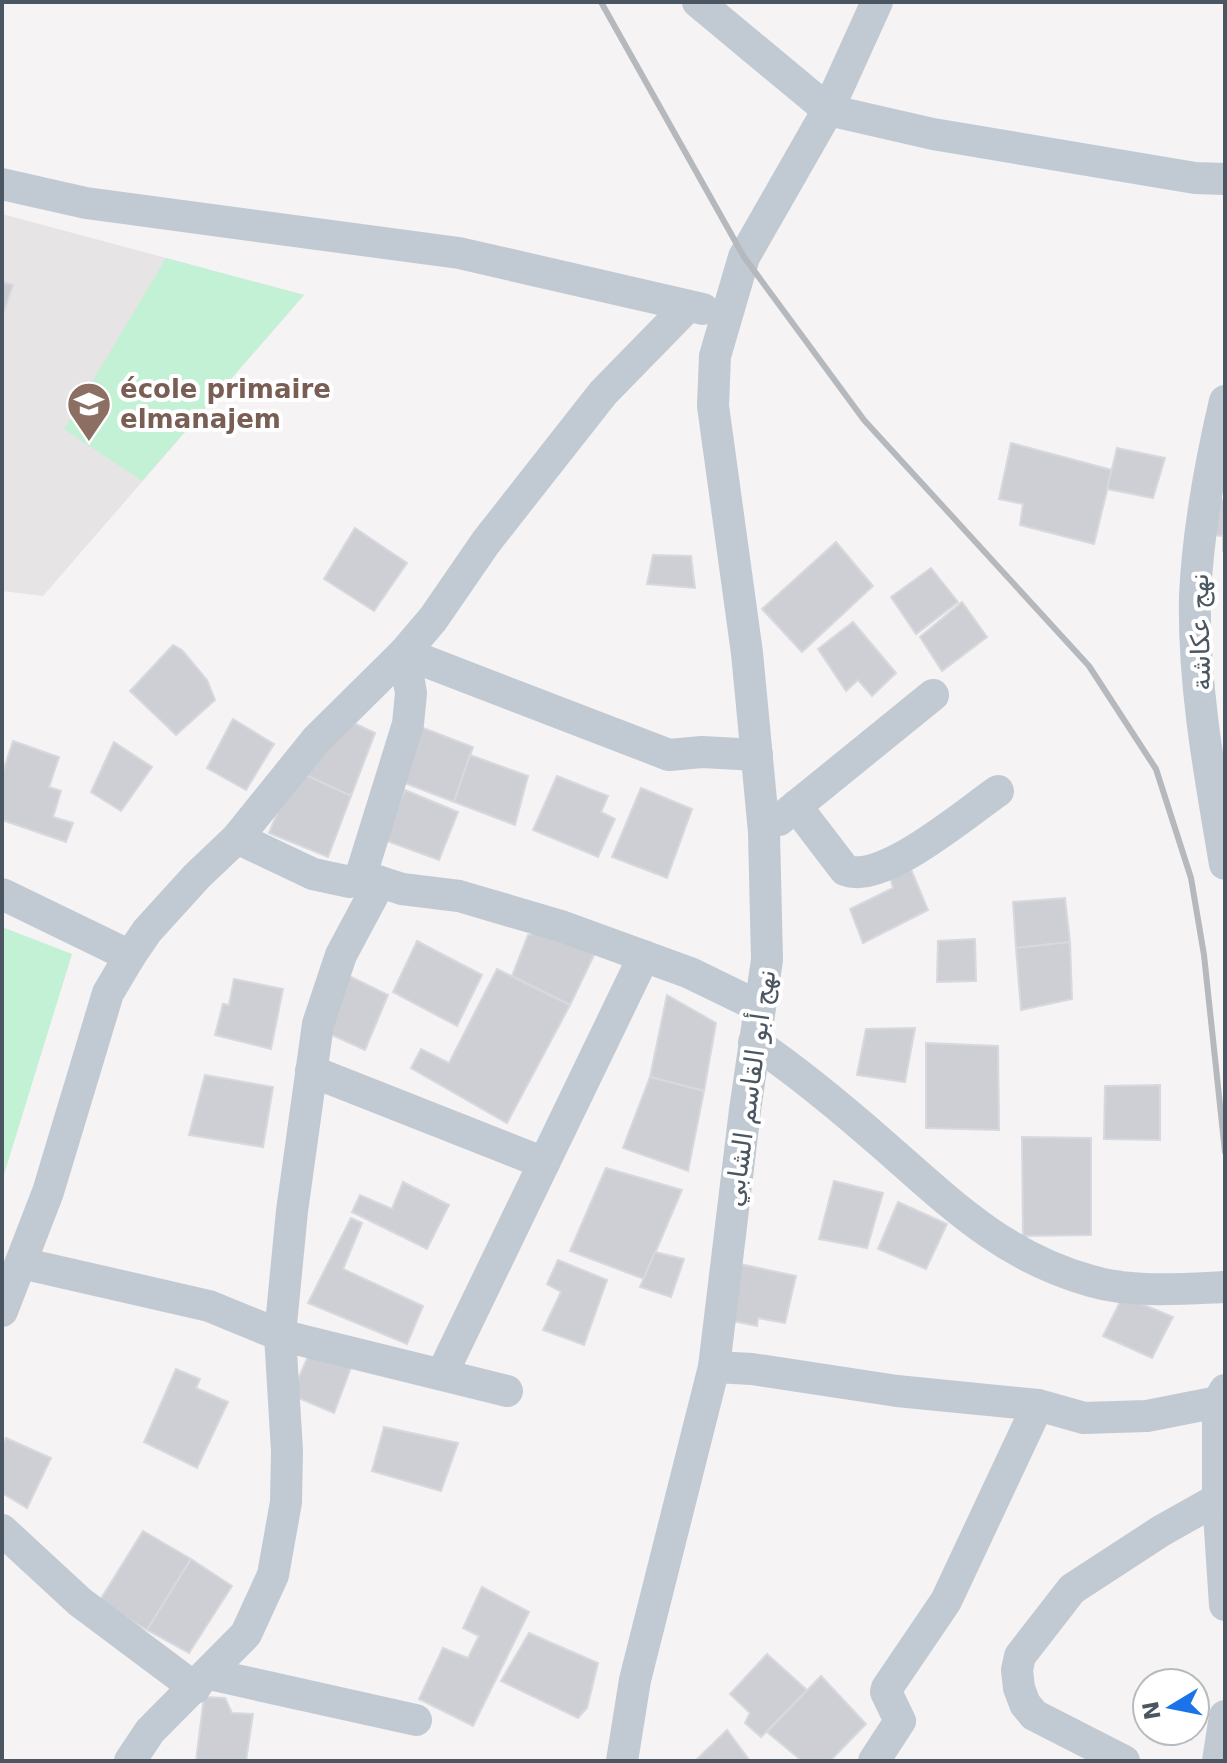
<svg xmlns="http://www.w3.org/2000/svg" width="1227" height="1763" viewBox="0 0 1227 1763" font-family="'DejaVu Sans',Vazirmatn,sans-serif">
<style>
.education{fill:#e6e4e5}
.pitch{fill:#c3f1d5}
.building{fill:#cdcfd5;stroke:#d7d9de;stroke-width:2}
.lines{fill:none;stroke-linecap:round;stroke-linejoin:round}
.minor{stroke:#c1cad2;stroke-width:32}
.rail{stroke:#b5b8bd;stroke-width:6}
.labels{text-anchor:middle;stroke-width:8;stroke-linejoin:round;paint-order:stroke}
.education-label{font-size:26px;font-weight:bold;fill:#785e54;stroke:#fff;text-anchor:start}
.street-label{font-size:26px;fill:#4a5661;stroke:#fff}
</style>
<rect width="100%" height="100%" fill="#f5f3f3"/>
<path class="education" d="M2,214L304,295L43,596L2,591Z"/>
<g class="pitch">
<path d="M166,258L304,295L142,481L64,429Z"/>
<path d="M2,927L72,954L2,1181Z"/>
</g>
<g class="building">
<path d="M2,282L13,285L2,317Z"/>
<path d="M1011,443L1112,470L1094,544L1020,525L1023,504L999,499Z"/>
<path d="M1117,448L1165,458L1153,498L1107,489Z"/>
<path d="M1219,499L1225,500V551H1223V536L1214,535Z"/>
<path d="M355,528L407,563L374,611L324,579Z"/>
<path d="M836,542L873,586L802,652L762,609Z"/>
<path d="M653,555L691,556L695,588L647,584Z"/>
<path d="M931,568L958,602L916,634L891,597Z"/>
<path d="M962,602L987,637L942,671L920,637Z"/>
<path d="M853,622L896,673L872,696L858,680L846,691L818,649Z"/>
<path d="M173,645L182,650L207,680L215,700L176,735L130,691Z"/>
<path d="M343,718L375,733L351,796L295,770Z"/>
<path d="M233,719L274,744L246,790L207,768Z"/>
<path d="M418,726L473,747L454,802L397,780Z"/>
<path d="M13,741L59,757L49,787L61,791L53,817L73,823L66,842L2,820V775Z"/>
<path d="M114,742L152,767L121,811L91,792Z"/>
<path d="M470,755L528,776L515,825L454,802Z"/>
<path d="M295,770L351,796L328,857L269,833Z"/>
<path d="M557,776L608,796L601,812L615,819L598,857L533,830Z"/>
<path d="M641,788L692,809L667,878L612,857Z"/>
<path d="M405,790L458,812L439,860L384,840Z"/>
<path d="M910,867L928,910L863,943L850,909L893,888L890,877Z"/>
<path d="M1065,898L1070,942L1016,948L1013,902Z"/>
<path d="M540,932L595,953L570,1005L512,976L528,935Z"/>
<path d="M975,939L976,981L937,982L938,941Z"/>
<path d="M417,941L482,975L457,1026L393,992Z"/>
<path d="M1070,942L1072,999L1021,1010L1016,948Z"/>
<path d="M497,969L570,1005L507,1123L411,1068L421,1049L449,1063Z"/>
<path d="M347,975L388,995L365,1050L323,1031Z"/>
<path d="M234,979L283,989L271,1049L215,1035L223,1004L229,1005Z"/>
<path d="M667,995L716,1023L704,1091L650,1077Z"/>
<path d="M915,1028L905,1082L857,1075L866,1029Z"/>
<path d="M926,1043L998,1046L999,1130L926,1128Z"/>
<path d="M205,1075L273,1087L263,1147L189,1135Z"/>
<path d="M650,1077L704,1091L688,1171L623,1148Z"/>
<path d="M1160,1085V1140L1104,1139L1105,1086Z"/>
<path d="M1022,1137L1091,1138V1235L1023,1236Z"/>
<path d="M606,1168L682,1190L644,1279L570,1251Z"/>
<path d="M834,1181L883,1193L867,1248L819,1239Z"/>
<path d="M403,1182L449,1205L427,1249L352,1212L360,1195L392,1209Z"/>
<path d="M898,1202L947,1224L926,1269L878,1249Z"/>
<path d="M351,1218L362,1223L343,1269L423,1306L407,1344L308,1303Z"/>
<path d="M655,1252L684,1259L671,1297L640,1287Z"/>
<path d="M558,1260L607,1280L584,1345L543,1330L561,1292L547,1284Z"/>
<path d="M740,1264L796,1276L785,1323L758,1318L757,1326L728,1320Z"/>
<path d="M1123,1296L1173,1317L1152,1358L1103,1336Z"/>
<path d="M310,1352L352,1365L334,1413L291,1395Z"/>
<path d="M176,1369L200,1379L196,1388L228,1402L197,1468L144,1442Z"/>
<path d="M384,1427L458,1443L441,1491L372,1471Z"/>
<path d="M6,1438L51,1458L27,1508L2,1493V1445Z"/>
<path d="M143,1531L191,1559L147,1630L99,1602Z"/>
<path d="M191,1559L232,1586L189,1653L147,1630Z"/>
<path d="M482,1587L529,1612L473,1726L419,1699L443,1648L468,1658L479,1636L463,1628Z"/>
<path d="M529,1633L598,1663L587,1708L578,1718L501,1681Z"/>
<path d="M767,1654L807,1690L761,1737L745,1723L750,1713L730,1694Z"/>
<path d="M821,1676L866,1724L830,1761H802L767,1732Z"/>
<path d="M204,1697L225,1698L232,1713L253,1714L246,1761H196Z"/>
<path d="M727,1730L750,1761H695Z"/>
</g>
<g class="lines">
<g class="minor">
<path d="M698,2L828,110L933,134L1195,178L1225,179"/>
<path d="M2,184L86,203L459,253L703,309"/>
<path d="M1225,401C1210,465 1198,530 1195,596C1193,685 1210,776 1225,864"/>
<path d="M796,806L845,870C881,886 966,813 998,791"/>
<path d="M779,820L933,695"/>
<path d="M237,838L313,874L350,882L361,875L408,724L411,693L404,653L669,755L702,752L757,755"/>
<path d="M362,876L402,889L459,896L561,926L690,973L760,1007"/>
<path d="M2,894L130,956"/>
<path d="M754,1042C798,1072 839,1106 879,1141C947,1200 1001,1256 1091,1281C1132,1293 1182,1289 1225,1287"/>
<path d="M311,1071L544,1163"/>
<path d="M21,1263L209,1306L280,1335L507,1391"/>
<path d="M2,1311L48,1192L108,993L130,956L147,931L197,876L237,838L316,740L404,653L433,619L486,542L603,393L688,306"/>
<path d="M714,1367L752,1369L897,1391L1038,1405L1084,1418L1147,1416L1218,1402"/>
<path d="M442,1374L644,956"/>
<path d="M1225,1390L1218,1402V1499L1225,1605"/>
<path d="M2,1530L80,1602L195,1688"/>
<path d="M209,1674L416,1720"/>
<path d="M130,1761L150,1731L246,1634L273,1575L286,1502L287,1451L280,1335L292,1211L318,1024L341,955L380,882"/>
<path d="M622,1761L635,1680L714,1367L745,1110L767,960L764,832L747,653L713,406L715,356L744,257L828,110L877,2"/>
<path d="M874,1761L900,1721L886,1692L887,1688L946,1601L1038,1405"/>
<path d="M1124,1761L1034,1715L1025,1704L1019,1688L1017,1670L1020,1656L1072,1589L1161,1531L1218,1499"/>
<path d="M1218,1761L1225,1716"/>
</g>
<path class="rail" d="M601,2L744,257L864,420L1089,666L1156,769L1191,878L1204,955L1225,1152"/>
</g>
<defs>
<g id="school-pin" transform="scale(2.3)"><path d="M0 17L-7.5 6A9.5 9.5 0 1 1 7.5 6Z" fill="#8d6e63" stroke="#fff"/><path d="M0-5L7-2L0 1L-7-2ZM-4 1L0 2.5L4 1V4Q0 6-4 4Z" fill="#fff"/></g>
</defs>
<g fill-rule="evenodd">
<use href="#school-pin" x="89" y="404"/>
</g>
<g class="labels">
<g class="education-label">
<text x="120" y="398">école primaire<tspan x="120" dy="30">elmanajem</tspan></text>
</g>
<g class="street-label">
<text transform="translate(1200 632) rotate(-91)" y="9">نهج عكاشة</text>
<text transform="translate(750 1088) rotate(-82)" y="9">نهج أبو القاسم الشابي</text>
</g>
</g>
<rect width="1227" height="1763" fill="none" stroke="#4a5661" stroke-width="8"/>
<g transform="translate(1171 1707) rotate(260)"><circle r="38" fill="#ffffff" stroke="#b7bbc0" stroke-width="2"/>
<path d="M0-6L14 30L0 20L-14 30Z" fill="#1a73e8"/>
<text y="-12" font-size="22" font-weight="bold" text-anchor="middle" fill="#4a5661">N</text>
</g>
</svg>
